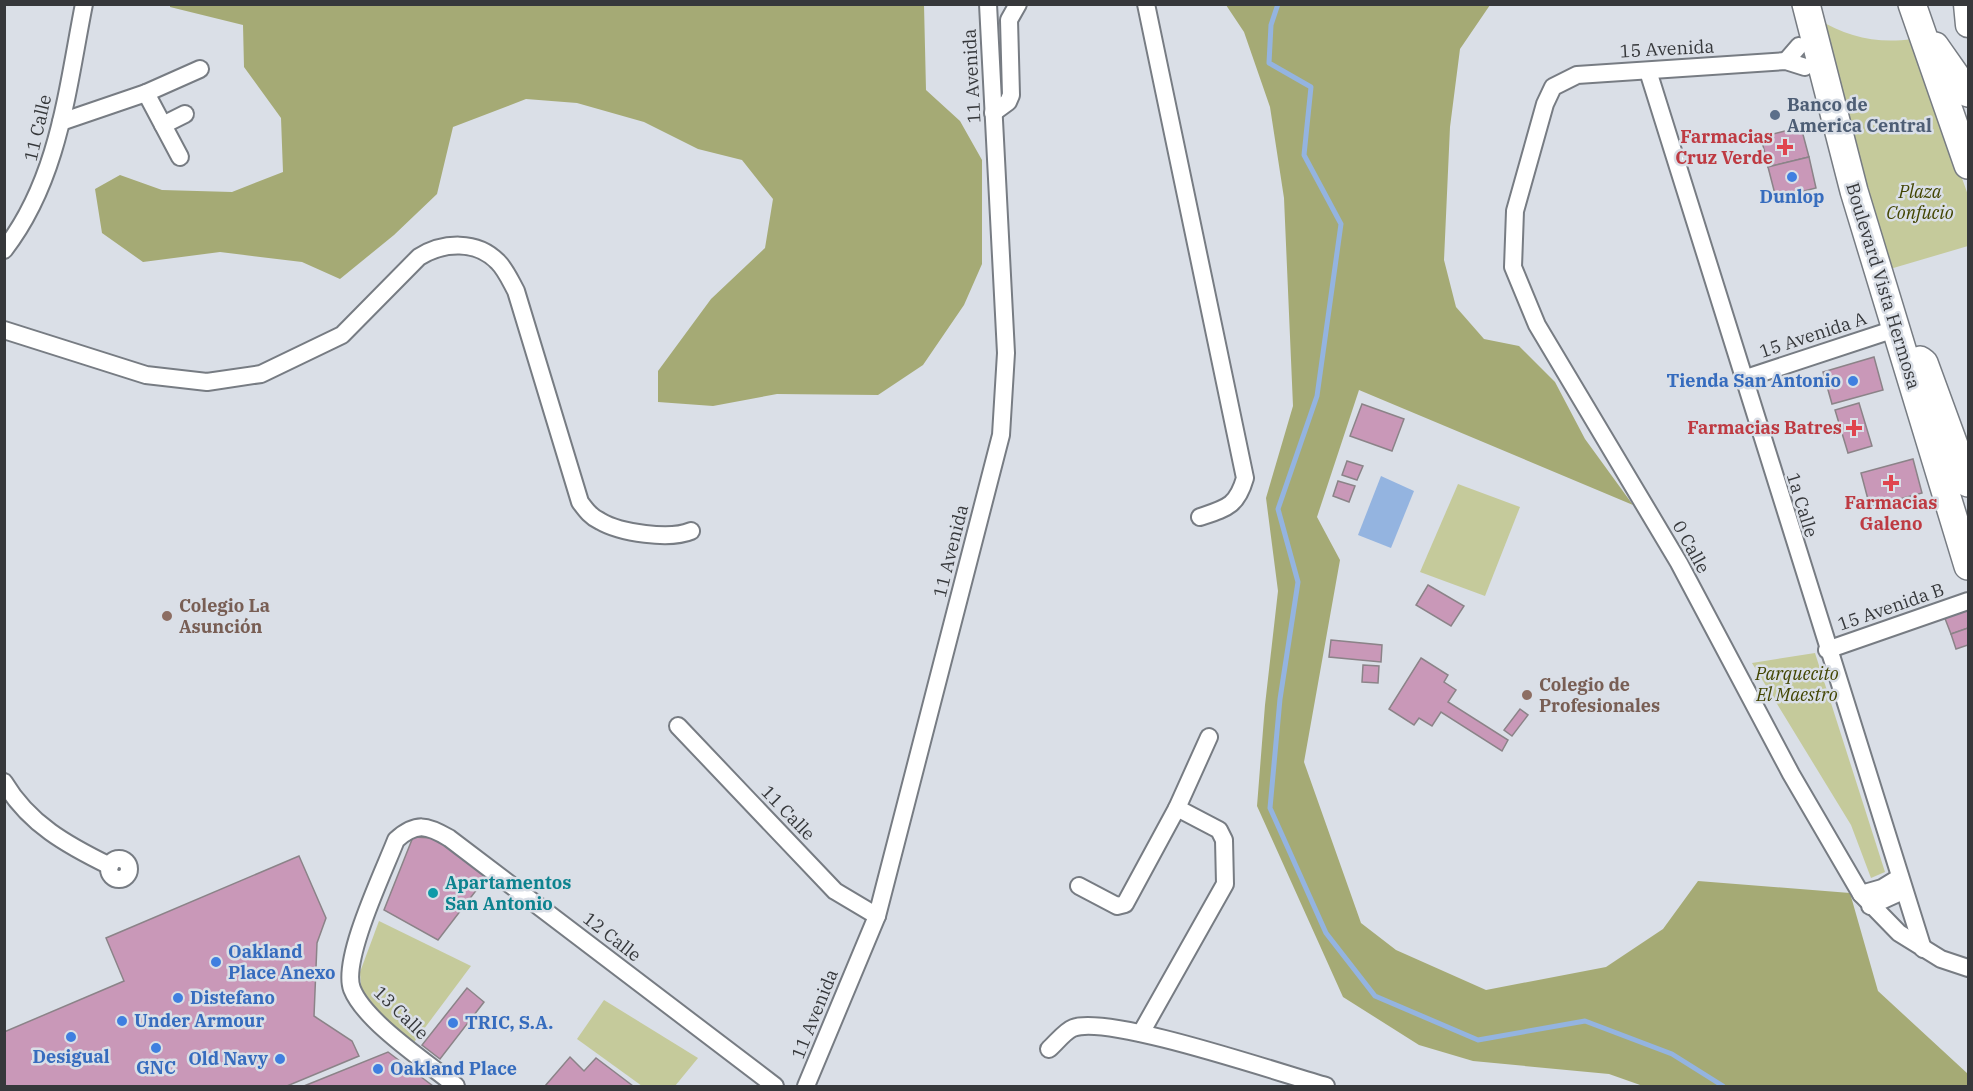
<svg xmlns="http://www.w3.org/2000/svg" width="1973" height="1091" viewBox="0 0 1973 1091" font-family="'IBM Plex Serif',serif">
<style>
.green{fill:#c5ca9b}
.forest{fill:#a5aa75}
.water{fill:#94b4e0}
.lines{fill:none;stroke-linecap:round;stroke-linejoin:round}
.stream{stroke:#94b4e0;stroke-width:5}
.building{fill:#c998b8;stroke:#8b8388;stroke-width:1.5}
.street-casing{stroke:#777c83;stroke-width:20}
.secondary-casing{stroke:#777c83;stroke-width:27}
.primary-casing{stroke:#777c83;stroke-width:30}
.street{stroke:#fff;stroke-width:16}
.secondary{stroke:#fff;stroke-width:24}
.primary{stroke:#fff;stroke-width:27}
.service-dot{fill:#5c6f8a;stroke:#dadfe7;stroke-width:2}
.health-dot{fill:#e0444e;stroke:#dadfe7;stroke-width:2}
.shop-dot{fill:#3f7fe0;stroke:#dadfe7;stroke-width:2}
.education-dot{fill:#8d6e63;stroke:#dadfe7;stroke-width:2}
.culture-dot{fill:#0f9aa8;stroke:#dadfe7;stroke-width:2}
.labels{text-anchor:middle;stroke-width:5;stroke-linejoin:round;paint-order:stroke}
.street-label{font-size:18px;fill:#36383b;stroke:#dadfe7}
.service-label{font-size:18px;font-weight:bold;fill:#4e5e75;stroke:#dadfe7;text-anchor:start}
.health-label{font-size:18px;font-weight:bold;fill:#be3a42;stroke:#dadfe7;text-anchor:end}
.park-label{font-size:18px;font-style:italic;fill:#424502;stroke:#dadfe7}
.shop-label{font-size:18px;font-weight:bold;fill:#366cbe;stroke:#dadfe7;text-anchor:start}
.education-label{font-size:18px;font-weight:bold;fill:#785e54;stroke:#dadfe7;text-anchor:start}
.culture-label{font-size:18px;font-weight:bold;fill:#0d838f;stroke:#dadfe7;text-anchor:start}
</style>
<rect width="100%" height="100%" fill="#dadfe7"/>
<g class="green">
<path d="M1818,19C1846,37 1878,44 1912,39L1968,195V246L1890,269Z"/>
<path d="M1458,484L1520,507L1485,596L1420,572Z"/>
<path d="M1815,653L1885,872L1871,878L1851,825L1752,663Z"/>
<path d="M379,921L471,966L409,1049L362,1001L360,972Z"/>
<path d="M604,1000L698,1058L675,1086H642L577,1039Z"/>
</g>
<g class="forest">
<path d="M170,5H924L926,90L960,121L982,160V264L964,305L923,365L878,395L777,394L713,406L658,402V371L711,299L765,248L773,199L742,160L698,149L644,122L577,103L526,99L453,127L437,194L394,235L340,279L302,262L220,252L143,262L102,233L95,189L120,175L162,190L232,192L283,172L281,118L244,67L243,25L170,7Z"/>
<path d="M1226,5H1490L1460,49L1450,127L1444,260L1456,307L1484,339L1519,346L1555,382L1585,439L1633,505L1359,390L1317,517L1340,560L1304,762L1361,923L1396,950L1486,990L1606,967L1663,929L1698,881L1850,893L1878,991L1968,1074V1086H1643L1609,1074L1473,1061L1419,1045L1343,997L1257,806L1265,705L1278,591L1266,498L1293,406L1284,198L1270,107L1244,32Z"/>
</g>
<path class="water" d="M1381,476L1414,491L1391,548L1358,535Z"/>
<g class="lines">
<path class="stream" d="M1278,4L1271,25L1269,63L1311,87L1304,155L1341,224L1317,396L1278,509L1298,582L1280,699L1270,808L1326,933L1375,996L1478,1040L1585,1021L1672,1054L1723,1086"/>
</g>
<g class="building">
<path d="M1801,127L1809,157L1768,167L1761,137Z"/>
<path d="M1809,157L1816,188L1776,198L1768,167Z"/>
<path d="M1874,357L1883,390L1832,404L1823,372Z"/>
<path d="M1859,403L1872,446L1848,453L1835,410Z"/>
<path d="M1362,404L1404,419L1392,451L1350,436Z"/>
<path d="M1913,459L1922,493L1870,507L1861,473Z"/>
<path d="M1347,461L1363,466L1357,480L1342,475Z"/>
<path d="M1338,481L1355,486L1349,502L1333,496Z"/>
<path d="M1428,585L1464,606L1451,626L1416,605Z"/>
<path d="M1968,607V628L1951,634L1944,616Z"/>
<path d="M1968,628V645L1956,649L1951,634Z"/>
<path d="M1331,640L1382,645L1381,662L1329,657Z"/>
<path d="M1421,658L1448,675L1444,682L1456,690L1448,702L1508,740L1502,751L1441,712L1432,726L1419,718L1414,725L1389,709Z"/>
<path d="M1363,665L1379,666L1378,683L1362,682Z"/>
<path d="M1520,709L1528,715L1512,736L1504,730Z"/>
<path d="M413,837L433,838L488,875L438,940L384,910Z"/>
<path d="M299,856L326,918L317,943L314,1016L352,1041L359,1056L287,1086H4V1032L124,981L106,938Z"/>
<path d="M467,988L484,1002L440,1059L422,1045Z"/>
<path d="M388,1052L433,1086H304Z"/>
<path d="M570,1057L584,1071L596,1058L633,1086H545Z"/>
</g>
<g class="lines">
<g class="street-casing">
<g id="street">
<path d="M1146,4L1245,478C1237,506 1227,508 1200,517"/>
<path d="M1786,61L1799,46"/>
<path d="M1805,67L1786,61L1577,75L1553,87L1545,104L1515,211L1513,267L1537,325L1679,563L1791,774L1861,894L1899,933L1941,959L1968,968"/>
<path d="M1648,71L1923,949"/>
<path d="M146,93L200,69"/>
<path d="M993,113L1008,102L1011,95L1009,20L1018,4"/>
<path d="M61,122L146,93L180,157"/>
<path d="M163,125L185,114"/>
<path d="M4,250C59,179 67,90 84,4"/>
<path d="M4,330L146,375L207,382L261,374L342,335L419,257C443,242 477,240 498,262C506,270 511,282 516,291L580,502C586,510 591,517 600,521C620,533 670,540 691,531"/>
<path d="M1743,379L1895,329"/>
<path d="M1827,650L1968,601"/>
<path d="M678,726L835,891L877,916"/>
<path d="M4,782C29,824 67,845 110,866"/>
<path d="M1177,808L1209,737"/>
<circle cx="119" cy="869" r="10"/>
<path d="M1079,886L1117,906L1125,904L1177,808L1219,830L1224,840L1225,884L1141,1033"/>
<path d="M1861,894L1882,888L1900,877"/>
<path d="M1870,906L1903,891"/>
<path d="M1049,1049C1056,1043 1065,1031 1073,1028C1108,1014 1282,1074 1326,1086"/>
<path d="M456,1086C428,1063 365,1022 352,989C341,960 384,871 396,840C416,822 427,825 449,838L775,1086"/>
<path d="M806,1086L877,916L1001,435L1006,353L988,4"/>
</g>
</g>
<g class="secondary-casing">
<path id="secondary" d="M1966,4L1968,25"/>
</g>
<g class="primary-casing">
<g id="primary">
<path d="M1806,4L1854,191L1968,566"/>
<path d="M1912,4L1968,165"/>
<path d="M1935,46L1968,93"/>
<path d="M1920,360L1924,363L1968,483"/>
</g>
</g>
<use href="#street" class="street"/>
<use href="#secondary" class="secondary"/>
<use href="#primary" class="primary"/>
</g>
<circle class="service-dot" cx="1775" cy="115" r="6"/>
<g class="health-dot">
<path d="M1782 138h6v6h6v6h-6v6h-6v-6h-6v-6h6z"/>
<path d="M1851 419h6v6h6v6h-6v6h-6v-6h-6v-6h6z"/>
<path d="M1888 474h6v6h6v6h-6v6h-6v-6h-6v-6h6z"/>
</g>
<g class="shop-dot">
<circle cx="1792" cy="177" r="6"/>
<circle cx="1853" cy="381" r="6"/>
<circle cx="216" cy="962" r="6"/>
<circle cx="178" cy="998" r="6"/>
<circle cx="122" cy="1021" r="6"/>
<circle cx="453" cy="1023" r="6"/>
<circle cx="71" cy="1037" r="6"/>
<circle cx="156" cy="1048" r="6"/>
<circle cx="280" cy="1059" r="6"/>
<circle cx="378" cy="1069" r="6"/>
</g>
<g class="education-dot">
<circle cx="167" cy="616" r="6"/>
<circle cx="1527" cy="695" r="6"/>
</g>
<circle class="culture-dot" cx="433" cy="893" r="6"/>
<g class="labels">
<g class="street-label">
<text transform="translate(1667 49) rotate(-3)" y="6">15 Avenida</text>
<text transform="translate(972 76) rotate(-93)" y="6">11 Avenida</text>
<text transform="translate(38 128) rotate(-77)" y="6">11 Calle</text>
<text transform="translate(1883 286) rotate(73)" y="6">Boulevard Vista Hermosa</text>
<text transform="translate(1813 335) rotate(-18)" y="6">15 Avenida A</text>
<text transform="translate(1802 505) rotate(73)" y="6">1a Calle</text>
<text transform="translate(1691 547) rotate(61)" y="6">0 Calle</text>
<text transform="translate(951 551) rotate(-76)" y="6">11 Avenida</text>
<text transform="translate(1891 607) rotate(-19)" y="6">15 Avenida B</text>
<text transform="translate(788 813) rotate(46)" y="6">11 Calle</text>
<text transform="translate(612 937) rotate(38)" y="6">12 Calle</text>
<text transform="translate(401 1013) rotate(44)" y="6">13 Calle</text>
<text transform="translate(815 1014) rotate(-68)" y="6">11 Avenida</text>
</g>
<g class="service-label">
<text x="1787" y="111">Banco de<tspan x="1787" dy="21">America Central</tspan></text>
</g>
<g class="health-label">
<text x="1773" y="143">Farmacias<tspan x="1773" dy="21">Cruz Verde</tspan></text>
<text x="1842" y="434">Farmacias Batres</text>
<text x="1891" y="509" text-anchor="middle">Farmacias<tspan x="1891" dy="21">Galeno</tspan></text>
</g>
<g class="park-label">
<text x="1920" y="198">Plaza<tspan x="1920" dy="21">Confucio</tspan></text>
<text x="1797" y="680">Parquecito<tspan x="1797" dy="21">El Maestro</tspan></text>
</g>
<g class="shop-label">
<text x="1792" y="203" text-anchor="middle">Dunlop</text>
<text x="1841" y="387" text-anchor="end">Tienda San Antonio</text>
<text x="228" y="958">Oakland<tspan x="228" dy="21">Place Anexo</tspan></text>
<text x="190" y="1004">Distefano</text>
<text x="134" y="1027">Under Armour</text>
<text x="465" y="1029">TRIC, S.A.</text>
<text x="71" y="1063" text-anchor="middle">Desigual</text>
<text x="268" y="1065" text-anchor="end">Old Navy</text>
<text x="156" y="1074" text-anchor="middle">GNC</text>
<text x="390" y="1075">Oakland Place</text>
</g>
<g class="education-label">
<text x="179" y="612">Colegio La<tspan x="179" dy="21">Asunción</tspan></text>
<text x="1539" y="691">Colegio de<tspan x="1539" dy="21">Profesionales</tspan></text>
</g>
<g class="culture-label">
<text x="445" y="889">Apartamentos<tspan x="445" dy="21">San Antonio</tspan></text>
</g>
</g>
<rect width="1973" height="1091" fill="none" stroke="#36383b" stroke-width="12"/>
</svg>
